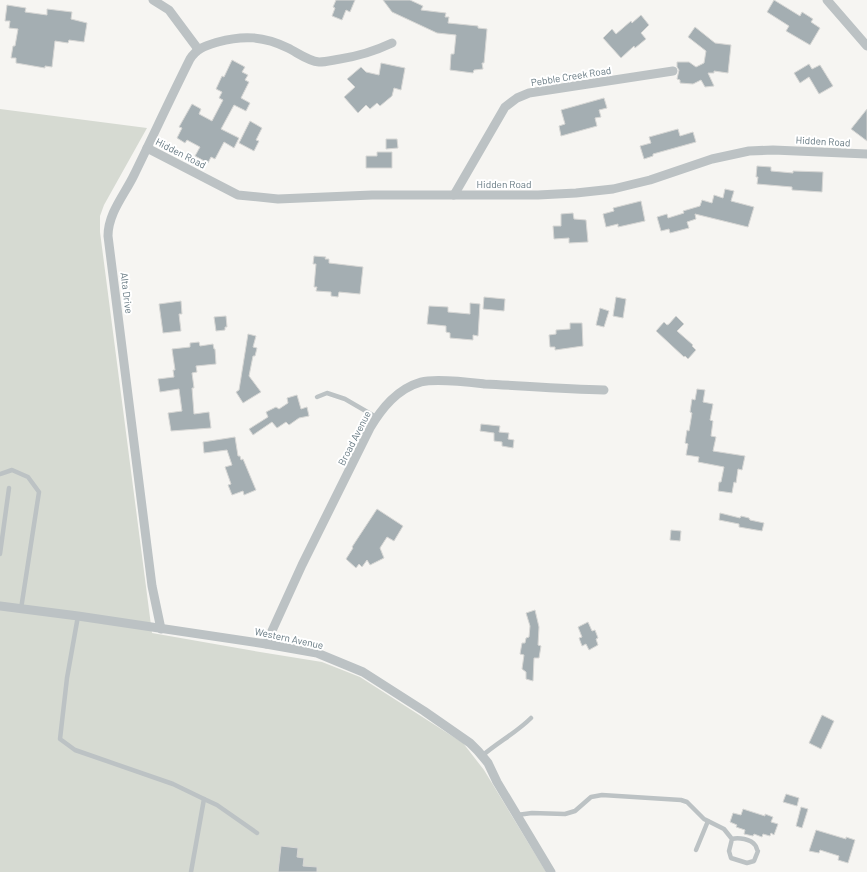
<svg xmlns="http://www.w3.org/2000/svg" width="867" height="872" viewBox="0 0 867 872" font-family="Barlow,sans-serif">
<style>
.green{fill:#d6dad2}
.building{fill:#a4aeb2;stroke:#d7d7d5}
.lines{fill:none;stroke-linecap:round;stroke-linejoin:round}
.service{stroke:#bcc2c4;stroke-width:4.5}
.minor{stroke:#bcc2c4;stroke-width:9}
.labels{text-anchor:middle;stroke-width:4;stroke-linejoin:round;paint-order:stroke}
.street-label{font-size:10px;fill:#667982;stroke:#fff}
</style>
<rect width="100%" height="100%" fill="#f6f5f2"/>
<path class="green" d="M0,109L147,128L104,205L100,216V232L152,633L260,652L322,662L360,677L463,743L484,770L546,872H0Z"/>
<g class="building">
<path d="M336,0H355L350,12L346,10L342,20L332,16L335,8L333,7Z"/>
<path d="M383,0H410L423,6L421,10L446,13L445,17H449L448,23L478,26V28L487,29L484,63H482L483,69L474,70L473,73L450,70L451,54H454L456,35L437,33L392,12Z"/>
<path d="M774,0L800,16L802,12L813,19L811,22L820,28L810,45L786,31L789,26L767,12Z"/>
<path d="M7,5L26,8L25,12L47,15V9L72,12L71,19L87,23L84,42L69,40L68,43L55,41L52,67L45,66V68L16,63V58H11L13,46H15L18,29L9,28L10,21H5Z"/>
<path d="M641,15L649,25L641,33L646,39L635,48L634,46L621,58L603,38L612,29L616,34L631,21L632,23Z"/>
<path d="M695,27L715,43L731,45L728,73L714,71V73H708L714,86L705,87L701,80L693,84L680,83V80L677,79L679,70L677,67V62H689L696,67L704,63L706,51L688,37Z"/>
<path d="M232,60L245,67L242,72L248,75L245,80L249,82L241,98L250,103L246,111L234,105L221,129L239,138L234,148L224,142L215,159L211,157L208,163L195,156L200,147L187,140L185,143L177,138L182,128L179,127L192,104L201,109L199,114L212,121L223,100L219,98L222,92L216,89L222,76L224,77Z"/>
<path d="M381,63L405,68L401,90L394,88L392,96L380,106L377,103L370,109L366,105L358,113L344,97L355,87L347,79L361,67L366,72L379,75Z"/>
<path d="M809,64L812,69L820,65L833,86L819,94L809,77L800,83L794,73Z"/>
<path d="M604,98L607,108L599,110L601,117L595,118L597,126L561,136L559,126L565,124L561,110Z"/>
<path d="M867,109V141L851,129Z"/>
<path d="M250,121L262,128L256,140L259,141L254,151L239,143Z"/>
<path d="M678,129L680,136L693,132L696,142L653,154V156L644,159L640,146L651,143L649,137Z"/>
<path d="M386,139H397L398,148L386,149Z"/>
<path d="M377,152H392V168H366V156H377Z"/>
<path d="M757,166L771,167V171L793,173V171L823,172L822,192L792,190V187L757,184L758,177H756Z"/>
<path d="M725,189L734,191L731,201L754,207L748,227L695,214L696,219L687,222L689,228L670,233L669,229L661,231L657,217L667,214L668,218L684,213L683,211L700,206L702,200L712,203L714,195L723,198Z"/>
<path d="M641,201L645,221L618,227V224L606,227L603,214L614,211L613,208Z"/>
<path d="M573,213L574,219L586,220L588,242L569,243V238L554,239L553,226H561V214Z"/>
<path d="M314,256L326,257L325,259H329V263L363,267L360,294L339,292L338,297L331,296V292L316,291L317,287H314L316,264H313Z"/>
<path d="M484,297L505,299L504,311L483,309Z"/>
<path d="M616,297L626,299L623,318L613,316Z"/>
<path d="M181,301L182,314H179L181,331L163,333L159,304Z"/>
<path d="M470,303L480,304L478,336L473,335V340L450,338V333L446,332V326L427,324L429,306L448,307V312L470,314Z"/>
<path d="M600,308L609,311L604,327L596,325Z"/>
<path d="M226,316L227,327H225V330L216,331L214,317Z"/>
<path d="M676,316L684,324L677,331L693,345L692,346L696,350L688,359L685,356L684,357L656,331L664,322L667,325L669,324Z"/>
<path d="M570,323H582L583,346L555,350V347H550L549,335L556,334V330L570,329Z"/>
<path d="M248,334L256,336L253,347L257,348L255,356H253L249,376L261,392L243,403L236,392L239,390Z"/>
<path d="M199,342L200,346L213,344L214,349H215L216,364L196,366L197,372L192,373L194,388H192L194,414L209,412L211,428L171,431L168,413L182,411L179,389L160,392L158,379L174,377L173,370H175L172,349L190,347V343Z"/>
<path d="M697,389L705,390L703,402L713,404L710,420L713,421L711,436L716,437L713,451L745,456L742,470L738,469L736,483L734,482L732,493L718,491L719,482H721L724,467L698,462L699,457L686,455L688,444L685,443L687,430L689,431L692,413L690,412L692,399L695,400Z"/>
<path d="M297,395L301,409L307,407L309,416L299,418L289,425L286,422L277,428L272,422L253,435L249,429L268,417L266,412L276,407L279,409L288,403L287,398Z"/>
<path d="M481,424L500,426L499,432L509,433L508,439L514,440L513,448L502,446V442L494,441V433L480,431Z"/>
<path d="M235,437L238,456H240L241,460L243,459L256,490L244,495L243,491L232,495L228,485L231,484L225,467L232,465L227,450L204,453L203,442Z"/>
<path d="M377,509L403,526L394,541L387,537L380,548L384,558L370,565L367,560L362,567L359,564L356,568L346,559L353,548L352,547Z"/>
<path d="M720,513L740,518L741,516L749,518L750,520L764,523L762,531L739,527V524L719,520Z"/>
<path d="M671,530L681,531L680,541L670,540Z"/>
<path d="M535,610L539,627L538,645L541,646L539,658H534L533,681L526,679V672L522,669L524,655L520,654L522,643H525L526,638L529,637L530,626L526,613Z"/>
<path d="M588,622L592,631L595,630L598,638L596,639L598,645L589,650L586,644L582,646L579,638L582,637L578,627Z"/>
<path d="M822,715L834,721L821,749L809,743Z"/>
<path d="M786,794L799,798L797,806L783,802Z"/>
<path d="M801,807L808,809L802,828L796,826Z"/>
<path d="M743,809L765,816V814L773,817L771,822L778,824L774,835L771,833L770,836L763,834L762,837L754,834L753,836L744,834L745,830L736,827L737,825L730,822L733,813L741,815Z"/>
<path d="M816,830L846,839V837L855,840L848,863L838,860L839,856L820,850L819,853L809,851Z"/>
<path d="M281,846L298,848L297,857L304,858L303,866L317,867V872H278Z"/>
</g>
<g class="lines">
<g class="service">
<path d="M317,397L327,393L345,399L376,417"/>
<path d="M0,474L12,470L28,477L39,492L21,609"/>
<path d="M0,554L9,488"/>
<path d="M78,616L67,678L60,739L75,750L173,784L204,799L217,805L257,833"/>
<path d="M482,756C498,742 516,733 531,718"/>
<path d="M517,815L532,813L565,814L575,811L591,797L602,795L681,800L687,802L704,819L724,829L732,839L729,851L731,858L747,863L754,861L758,851C757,851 756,845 755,845C751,839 738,837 732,839"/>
<path d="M696,850L708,821"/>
<path d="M191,872L204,799"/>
</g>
<g class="minor">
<path d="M153,0L169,10L198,49"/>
<path d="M827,0L867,46"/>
<path d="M147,148L238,195L278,199L372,195H538L576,193L613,189L650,180L712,159L749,151L773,150L867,154"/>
<path d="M454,195L505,107L517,98L529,93L673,71"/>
<path d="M0,606L78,616L266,644L317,653L363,672L424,711L470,743L478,751L488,763L497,782L551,872"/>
<path d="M161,629L152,586L108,236C108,213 125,194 134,175C153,136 171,97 190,59C197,48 205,46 218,42C243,35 264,36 288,48C298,53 308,61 319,62C326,62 333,60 340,59C359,56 375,51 392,43"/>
<path d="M266,644L302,565L370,428C382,408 397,389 421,382C436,378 468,382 485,384C525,386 564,389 604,390"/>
</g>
</g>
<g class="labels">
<g class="street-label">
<text transform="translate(571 76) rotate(-9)" y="4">Pebble Creek Road</text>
<text transform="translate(823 141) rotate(3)" y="4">Hidden Road</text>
<text transform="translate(181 153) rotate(27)" y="4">Hidden Road</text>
<text x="504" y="188">Hidden Road</text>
<text transform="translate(127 293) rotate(83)" y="4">Alta Drive</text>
<text transform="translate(354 438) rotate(-63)" y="4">Broad Avenue</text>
<text transform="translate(289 638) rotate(12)" y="4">Western Avenue</text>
</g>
</g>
</svg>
